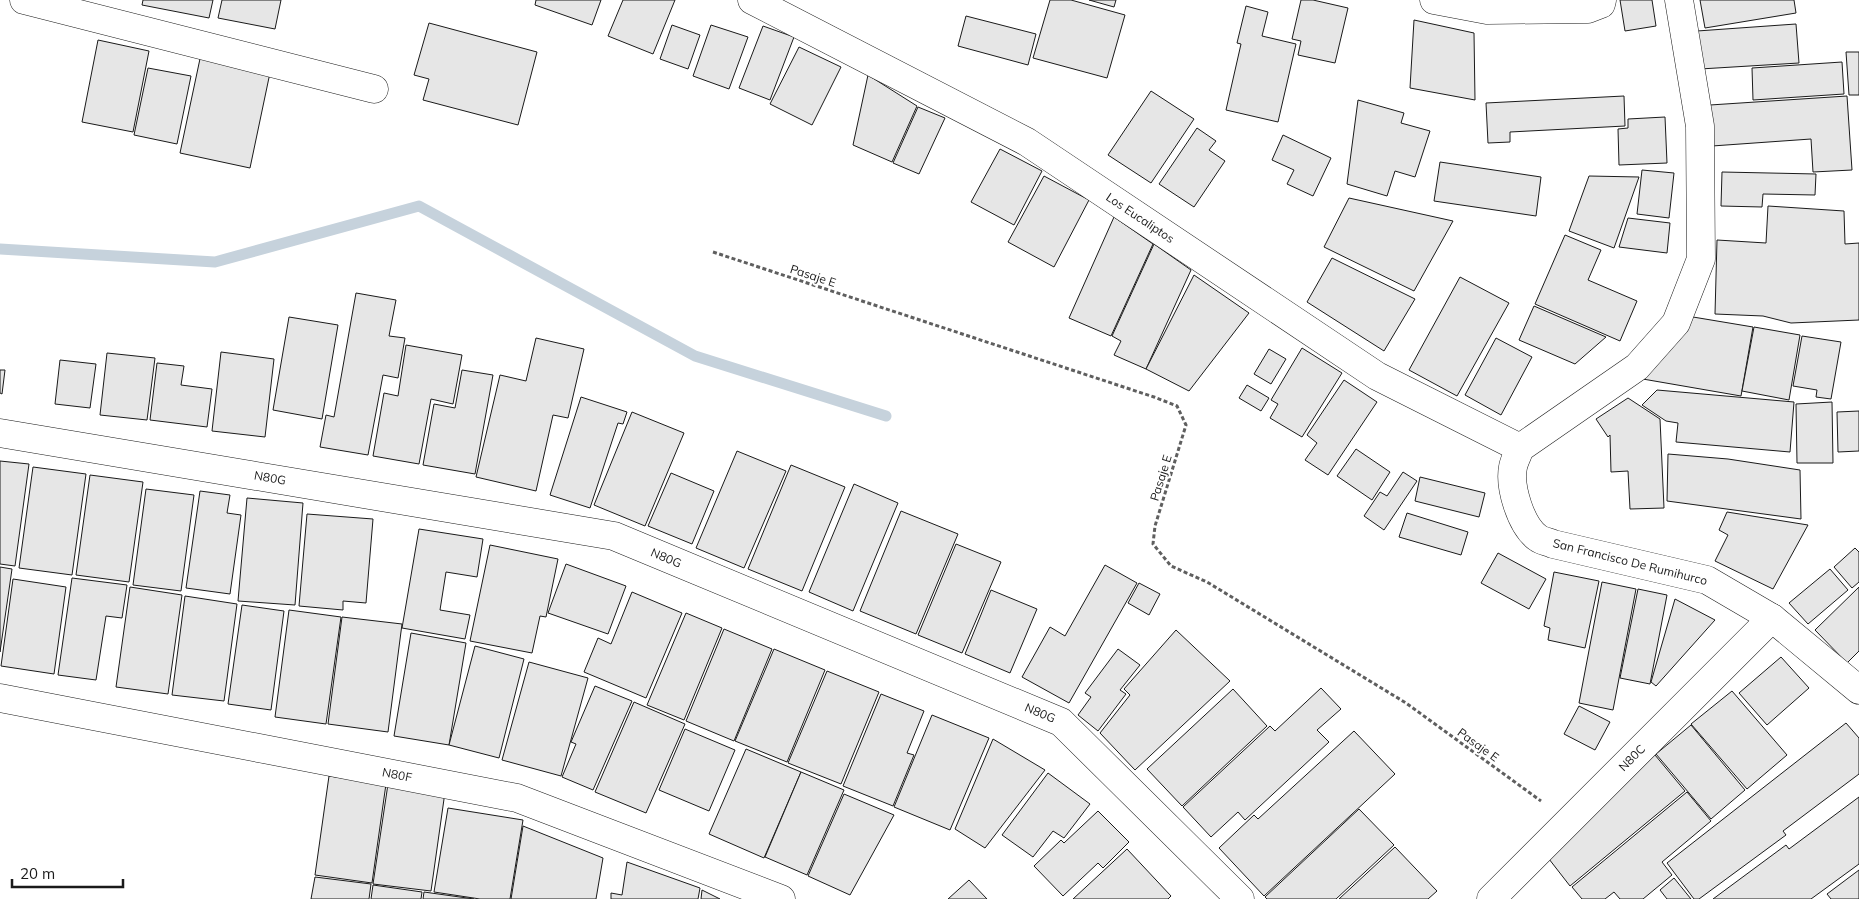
<svg xmlns="http://www.w3.org/2000/svg" width="1859" height="899" viewBox="0 0 1859 899" font-family="Mulish,sans-serif">
<style>
.lines{fill:none;stroke-linecap:round;stroke-linejoin:round}
.stream{stroke:#c6d2dc;stroke-width:11}
.building{fill:#e6e6e6;stroke:#1a1a1a}
.minor-casing{stroke:#1a1a1a;stroke-width:29}
.path{stroke:#5f5f5f;stroke-width:3;stroke-dasharray:4 2.5;stroke-linecap:butt}
.minor{stroke:#fff;stroke-width:28}
.labels{text-anchor:middle;stroke-width:4;stroke-linejoin:round;paint-order:stroke}
.street-label{font-size:12px;fill:#1a1a1a;stroke:#fff}
</style>
<rect width="100%" height="100%" fill="#fff"/>
<g class="lines">
<path class="stream" d="M0,249L215,262L419,206L695,356L886,416"/>
</g>
<g class="building">
<path d="M143,0H213L209,18L142,5Z"/>
<path d="M222,0H281L275,29L218,18Z"/>
<path d="M536,0H601L592,25L535,5Z"/>
<path d="M623,0H675L653,54L608,36Z"/>
<path d="M1050,0H1071L1125,15L1107,78L1033,58Z"/>
<path d="M1089,0H1116L1114,7Z"/>
<path d="M1301,0H1313L1348,8L1335,63L1298,55L1301,41L1292,39Z"/>
<path d="M1620,0H1652L1656,26L1625,31Z"/>
<path d="M1700,0H1794L1796,13L1705,28Z"/>
<path d="M1246,6L1268,12L1262,36L1296,44L1278,122L1226,110L1241,44L1237,43Z"/>
<path d="M966,16L1036,34L1028,65L958,46Z"/>
<path d="M1414,20L1474,33L1475,100L1410,88Z"/>
<path d="M429,23L537,52L518,125L423,100L429,79L414,75Z"/>
<path d="M1796,24L1799,63L1700,69L1697,31Z"/>
<path d="M672,25L700,35L688,69L660,59Z"/>
<path d="M711,25L748,37L729,89L693,76Z"/>
<path d="M763,26L794,37L770,100L739,88Z"/>
<path d="M98,40L149,51L133,132L82,122Z"/>
<path d="M799,47L841,67L812,125L770,104Z"/>
<path d="M1846,52H1859V95H1849Z"/>
<path d="M201,54L271,68L250,168L180,153Z"/>
<path d="M1842,62L1844,94L1753,100L1752,68Z"/>
<path d="M148,68L191,76L177,144L134,135Z"/>
<path d="M868,75L917,106L892,162L853,145Z"/>
<path d="M1151,91L1194,119L1151,183L1108,155Z"/>
<path d="M1624,96L1625,126L1510,132V142L1488,143L1486,103Z"/>
<path d="M1847,96L1852,170L1813,172L1811,139L1712,146L1710,105Z"/>
<path d="M1358,100L1404,113L1401,123L1430,131L1415,177L1395,171L1387,196L1347,184Z"/>
<path d="M918,107L945,118L919,174L893,163Z"/>
<path d="M1665,117L1667,163L1619,165L1618,129L1628,128V119Z"/>
<path d="M1197,128L1216,141L1209,150L1225,161L1194,207L1159,184Z"/>
<path d="M1283,135L1331,158L1313,196L1287,184L1294,170L1272,160Z"/>
<path d="M1000,149L1042,171L1014,225L971,202Z"/>
<path d="M1440,162L1541,177L1536,216L1434,201Z"/>
<path d="M1642,170L1674,173L1669,218L1637,214Z"/>
<path d="M1722,172L1816,174L1815,195L1763,194L1762,207L1721,206Z"/>
<path d="M1044,176L1089,200L1054,267L1008,242Z"/>
<path d="M1589,176L1639,177L1614,248L1569,231Z"/>
<path d="M1349,198L1453,221L1414,291L1324,247Z"/>
<path d="M1768,206L1844,211L1845,244L1859,243V320L1791,323L1763,316L1715,314L1717,240L1766,243Z"/>
<path d="M1114,217L1153,244L1111,336L1069,318Z"/>
<path d="M1628,218L1670,223L1667,253L1619,247Z"/>
<path d="M1565,235L1601,250L1588,280L1637,301L1620,341L1535,304Z"/>
<path d="M1154,244L1191,270L1146,369L1114,355L1121,341L1112,336Z"/>
<path d="M1332,258L1415,299L1384,351L1307,302Z"/>
<path d="M1194,275L1249,313L1189,391L1146,369Z"/>
<path d="M1460,277L1509,303L1457,396L1409,370Z"/>
<path d="M356,293L396,300L389,336L405,338L398,378L383,375L368,455L320,447L326,415L334,417Z"/>
<path d="M1534,306L1606,337L1575,364L1519,340Z"/>
<path d="M1687,316L1753,327L1741,396L1637,378Z"/>
<path d="M289,317L338,325L322,419L273,410Z"/>
<path d="M1754,327L1800,335L1789,400L1742,391Z"/>
<path d="M1802,336L1841,342L1831,399L1816,397L1817,390L1793,386Z"/>
<path d="M536,338L584,349L568,418L553,415L536,491L476,477L500,375L526,381Z"/>
<path d="M1496,338L1532,357L1501,415L1465,395Z"/>
<path d="M406,345L462,355L453,404L431,399L419,464L373,456L384,393L398,396Z"/>
<path d="M1302,348L1342,373L1302,437L1270,418L1278,404L1271,400Z"/>
<path d="M1269,349L1286,359L1271,384L1254,374Z"/>
<path d="M221,352L274,359L265,437L212,431Z"/>
<path d="M107,353L155,358L147,420L100,415Z"/>
<path d="M60,360L96,364L90,408L55,404Z"/>
<path d="M157,363L184,366L181,385L212,389L207,427L150,420Z"/>
<path d="M0,370H5L2,394L0,393Z"/>
<path d="M462,370L493,375L475,474L423,465L434,404L455,408Z"/>
<path d="M1344,380L1377,402L1328,475L1305,460L1317,443L1307,435Z"/>
<path d="M1247,385L1269,398L1261,411L1239,398Z"/>
<path d="M1657,390L1794,402L1790,452L1676,442L1678,423L1666,421L1642,405Z"/>
<path d="M581,397L627,412L623,424L618,423L590,508L550,495Z"/>
<path d="M1628,398L1660,419L1664,508L1630,509L1628,471L1611,472L1610,435L1608,437L1596,419Z"/>
<path d="M1832,402L1833,463H1797L1796,404Z"/>
<path d="M1859,411V451L1838,452L1837,412Z"/>
<path d="M632,412L684,433L645,526L594,505Z"/>
<path d="M1356,449L1390,472L1372,500L1337,476Z"/>
<path d="M737,451L786,471L744,568L696,548Z"/>
<path d="M1668,454L1728,459L1800,470L1801,519L1667,501Z"/>
<path d="M0,461L29,464L15,566L0,564Z"/>
<path d="M791,465L845,487L802,591L748,569Z"/>
<path d="M33,467L86,474L72,575L19,568Z"/>
<path d="M1403,472L1417,481L1384,530L1364,516L1380,492L1387,496Z"/>
<path d="M671,473L714,491L692,544L648,526Z"/>
<path d="M90,475L143,482L129,582L76,575Z"/>
<path d="M1420,477L1485,493L1479,517L1415,501Z"/>
<path d="M854,484L898,503L853,611L809,592Z"/>
<path d="M146,489L194,495L181,591L133,585Z"/>
<path d="M200,491L230,495L227,513L241,515L230,594L186,588Z"/>
<path d="M247,498L303,503L295,605L238,601Z"/>
<path d="M901,511L958,534L916,634L860,611Z"/>
<path d="M1727,512L1808,525L1773,589L1715,561L1728,535L1719,530Z"/>
<path d="M1407,513L1468,532L1461,555L1399,537Z"/>
<path d="M307,514L373,519L366,603L343,601V610L299,606Z"/>
<path d="M419,529L483,539L477,577L446,572L440,610L470,615L465,639L402,628Z"/>
<path d="M956,544L1001,562L962,653L918,635Z"/>
<path d="M490,545L558,559L546,617L540,616L532,653L470,641Z"/>
<path d="M1855,548L1859,552V582L1852,588L1834,567Z"/>
<path d="M1498,553L1546,579L1529,609L1481,583Z"/>
<path d="M566,564L626,586L608,634L548,613Z"/>
<path d="M1105,565L1137,583L1069,703L1022,677L1050,627L1065,636Z"/>
<path d="M0,567L12,569L0,652Z"/>
<path d="M1830,569L1848,590L1808,624L1789,603Z"/>
<path d="M1554,572L1599,581L1585,648L1548,640L1550,628L1544,626Z"/>
<path d="M72,578L127,585L122,618L106,616L96,680L58,675Z"/>
<path d="M13,579L66,587L54,674L1,666Z"/>
<path d="M1602,582L1636,589L1613,710L1579,703Z"/>
<path d="M1139,583L1160,594L1149,615L1128,603Z"/>
<path d="M130,587L182,595L168,694L116,687Z"/>
<path d="M1859,587V651L1847,663L1815,630Z"/>
<path d="M1638,589L1667,595L1650,684L1620,678Z"/>
<path d="M991,590L1037,609L1010,673L965,654Z"/>
<path d="M632,592L682,613L646,698L584,672L598,638L611,644Z"/>
<path d="M185,596L237,604L224,701L172,695Z"/>
<path d="M1675,599L1715,620L1656,686L1651,682Z"/>
<path d="M242,605L284,611L271,710L228,704Z"/>
<path d="M289,610L341,617L326,724L275,717Z"/>
<path d="M686,613L722,628L684,720L647,705Z"/>
<path d="M342,617L402,624L388,732L328,724Z"/>
<path d="M724,629L772,649L734,741L686,721Z"/>
<path d="M1176,630L1230,681L1135,770L1100,733L1130,695L1124,689Z"/>
<path d="M411,633L466,643L449,745L394,736Z"/>
<path d="M475,646L524,659L499,758L449,745Z"/>
<path d="M774,649L825,670L787,762L735,741Z"/>
<path d="M1118,649L1140,665L1120,690L1126,694L1098,731L1078,715L1091,697L1085,693Z"/>
<path d="M1781,657L1809,688L1767,725L1739,693Z"/>
<path d="M529,662L588,678L561,776L502,760Z"/>
<path d="M827,671L879,692L841,784L788,763Z"/>
<path d="M595,686L632,701L593,790L562,777L576,744L571,742Z"/>
<path d="M1321,688L1341,709L1317,730L1329,742L1245,820L1238,812L1211,837L1183,807L1270,726L1275,731Z"/>
<path d="M1233,689L1267,726L1182,806L1147,769Z"/>
<path d="M1732,691L1787,755L1747,789L1691,724Z"/>
<path d="M881,694L924,711L907,753L914,755L893,806L843,786Z"/>
<path d="M634,702L685,724L646,813L595,792Z"/>
<path d="M1579,706L1610,722L1595,750L1564,734Z"/>
<path d="M932,715L989,738L950,830L894,807Z"/>
<path d="M1846,723L1859,738V774L1783,831L1786,835L1699,899H1694L1667,863Z"/>
<path d="M1691,725L1745,790L1711,819L1656,754Z"/>
<path d="M685,729L735,750L709,811L659,790Z"/>
<path d="M1354,731L1395,774L1264,896L1219,848L1254,815L1258,819Z"/>
<path d="M993,739L1045,770L985,848L955,829Z"/>
<path d="M746,749L801,772L764,858L709,834Z"/>
<path d="M1655,755L1685,791L1570,886L1549,859Z"/>
<path d="M801,772L844,790L807,875L765,857Z"/>
<path d="M1048,773L1090,804L1064,838L1053,831L1033,857L1002,835Z"/>
<path d="M329,776L386,784L372,883L315,875Z"/>
<path d="M388,784L445,792L431,891L373,884Z"/>
<path d="M1687,792L1711,821L1662,862L1672,875L1643,899H1620L1614,892L1605,899H1582L1572,887Z"/>
<path d="M844,794L894,815L850,895L808,876Z"/>
<path d="M1859,797V864L1811,899H1713L1786,845L1789,849Z"/>
<path d="M448,808L523,820L510,899H480L434,892Z"/>
<path d="M1359,809L1394,845L1336,899H1267L1265,897Z"/>
<path d="M1098,811L1129,842L1103,868L1098,863L1063,896L1034,866L1061,840L1064,843Z"/>
<path d="M523,826L603,858L596,899H511Z"/>
<path d="M1395,847L1437,891L1428,899H1339Z"/>
<path d="M1127,849L1171,896L1168,899H1073Z"/>
<path d="M627,862L700,888L698,899H611V893L622,895Z"/>
<path d="M1859,870V899H1831L1827,894Z"/>
<path d="M315,877L371,884L369,899H311Z"/>
<path d="M1674,878L1691,899H1667L1660,890Z"/>
<path d="M969,880L987,899H948Z"/>
<path d="M373,885L422,892L421,899H371Z"/>
<path d="M702,890L720,899H701Z"/>
<path d="M424,892L474,899H423Z"/>
</g>
<g class="lines">
<g class="minor-casing">
<g id="minor">
<path d="M24,0L374,89"/>
<path d="M752,0L1027,142L1377,376L1520,448"/>
<path d="M1434,0L1487,10L1588,9L1601,4L1602,0"/>
<path d="M1679,0L1700,126L1701,259L1676,323L1637,367L1520,448C1518,454 1514,461 1513,467C1509,487 1521,526 1538,538C1542,541 1549,542 1553,544L1707,580L1772,618L1859,690"/>
<path d="M0,433L614,536L1061,722L1240,899"/>
<path d="M0,698L517,798L781,899"/>
<path d="M1491,899L1772,618"/>
</g>
</g>
<path class="path" d="M713,252L1154,397L1177,406L1186,425L1155,526L1153,544L1171,566L1207,582L1406,703L1541,801"/>
<use href="#minor" class="minor"/>
</g>
<g class="labels">
<g class="street-label">
<text transform="translate(1140 218) rotate(34)" y="4">Los Eucaliptos</text>
<text transform="translate(813 276) rotate(18)" y="4">Pasaje E</text>
<text transform="translate(270 478) rotate(10)" y="4">N80G</text>
<text transform="translate(1161 478) rotate(-73)" y="4">Pasaje E</text>
<text transform="translate(666 558) rotate(23)" y="4">N80G</text>
<text transform="translate(1630 562) rotate(14)" y="4">San Francisco De Rumihurco</text>
<text transform="translate(1040 713) rotate(23)" y="4">N80G</text>
<text transform="translate(1478 745) rotate(36)" y="4">Pasaje E</text>
<text transform="translate(1632 758) rotate(-45)" y="4">N80C</text>
<text transform="translate(397 775) rotate(11)" y="4">N80F</text>
</g>
</g>
<path d="M12 879v8h111v-8" fill="none" stroke="#1a1a1a" stroke-width="2.5"/>
<text x="20" y="879" font-size="15" fill="#1a1a1a" stroke="#ffffff" stroke-width="4" paint-order="stroke">20 m</text>
</svg>
